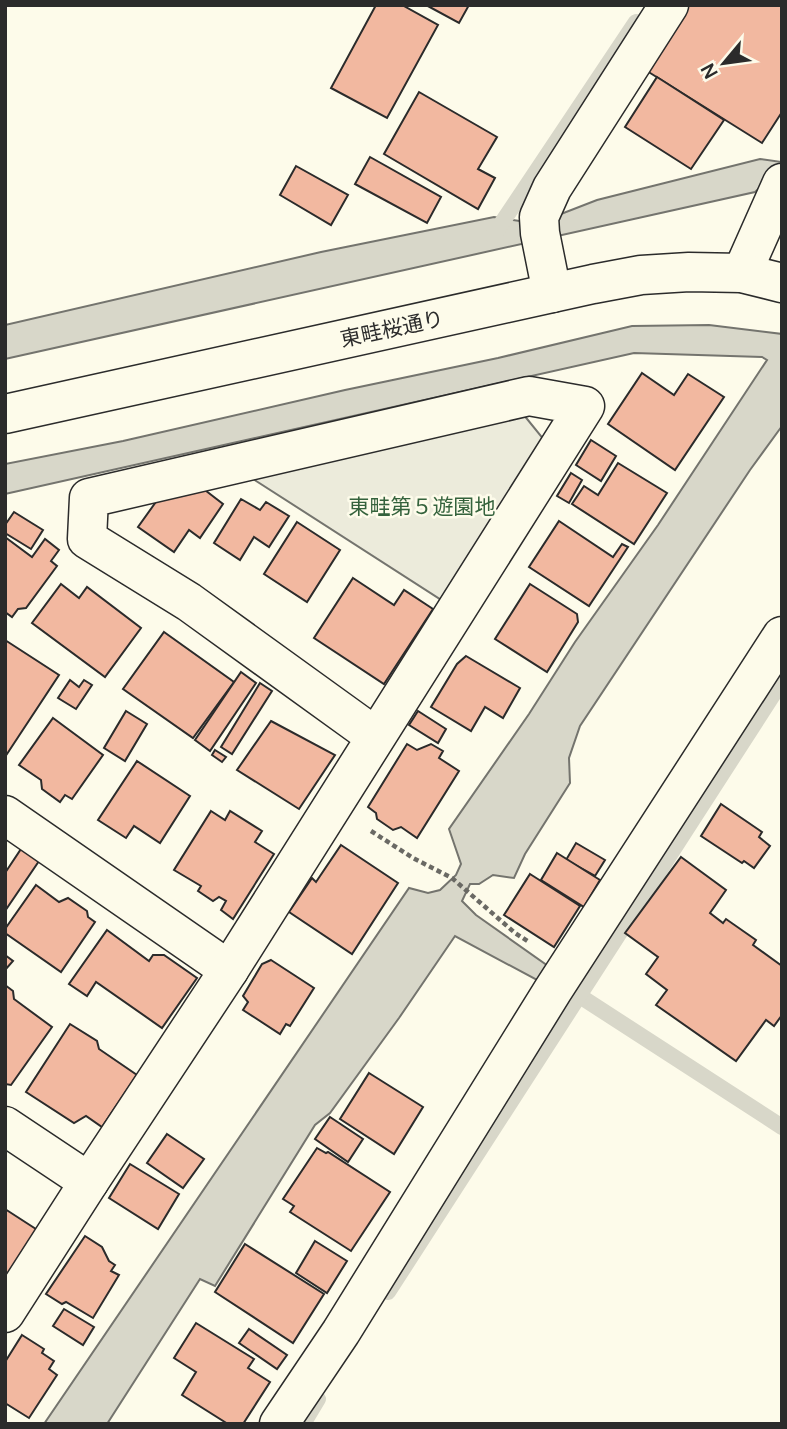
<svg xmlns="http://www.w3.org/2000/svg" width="787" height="1429" viewBox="0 0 787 1429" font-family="Manrope,'Noto Sans JP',sans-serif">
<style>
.green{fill:#ecebdb;stroke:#74746e;stroke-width:2}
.water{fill:#d8d7c9;stroke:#74746e;stroke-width:2}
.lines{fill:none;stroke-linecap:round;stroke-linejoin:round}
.stream{stroke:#d8d7c9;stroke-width:16}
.building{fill:#f2b8a0;stroke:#2b2b2b;stroke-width:2}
.street-casing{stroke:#2b2b2b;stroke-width:41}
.secondary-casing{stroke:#2b2b2b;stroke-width:41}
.path{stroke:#6a6964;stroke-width:4.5;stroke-dasharray:5 3.5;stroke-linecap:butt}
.street{stroke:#fdfbea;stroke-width:38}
.secondary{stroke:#fdfbea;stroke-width:38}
.labels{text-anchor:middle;stroke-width:5;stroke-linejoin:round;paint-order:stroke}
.street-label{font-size:21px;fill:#2b2b2b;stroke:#fdfbea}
.park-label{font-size:21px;fill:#34623c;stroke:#fdfbea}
</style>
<rect width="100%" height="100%" fill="#fdfbea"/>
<path class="green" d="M519,409L545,441L443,601L250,477Z"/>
<g class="water">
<path d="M760,159L782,162V180L771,178L755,192L5,359V325L321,252L494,217L526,222L561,214L597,200Z"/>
<path d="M709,325L782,334V426L750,470L580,726L569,758L570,783L525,854L514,878L493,875L479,884H470L462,901L476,915L548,966L537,980L455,936L399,1018L330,1113L315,1125L215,1286L200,1279L107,1424H44L409,888L428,893L440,890L456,875L461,864L449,829L529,714L575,642L658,525L767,360L762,357L634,353L5,494V464L123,441L345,390L498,358L632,326Z"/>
</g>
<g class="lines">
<g class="stream">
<path d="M493,236L636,22"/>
<path d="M572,991L782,1127"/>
<path d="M388,1292L782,681"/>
<path d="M303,1424L318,1399"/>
</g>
</g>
<g class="building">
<path d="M376,5H402L438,25L387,118L331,88Z"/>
<path d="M426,5H469L459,23Z"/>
<path d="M688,5H782V112L762,143L647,71Z"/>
<path d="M657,77L724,120L691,169L625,127Z"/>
<path d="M419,92L497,137L478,169L495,178L478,209L384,154Z"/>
<path d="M370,157L441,197L427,223L355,184Z"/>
<path d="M296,166L348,195L331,225L280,195Z"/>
<path d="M642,373L674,395L688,374L724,397L675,470L608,424Z"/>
<path d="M591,440L616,456L601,481L576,465Z"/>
<path d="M618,463L667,493L634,544L572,504L584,486L598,495Z"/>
<path d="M571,473L582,480L569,503L557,496Z"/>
<path d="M201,487L223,504L200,538L189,530L174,552L138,527L158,499Z"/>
<path d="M241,499L260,510L266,502L289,516L269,547L254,537L240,560L214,543Z"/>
<path d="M14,512L43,530L31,549L5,533V525Z"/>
<path d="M559,521L613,557L622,544L628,547L589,606L529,567Z"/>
<path d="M297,522L340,550L307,602L264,574Z"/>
<path d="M5,537L32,557L45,539L59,550L51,561L57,566L26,608L18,609L12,617L5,612Z"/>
<path d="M353,578L394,605L404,590L433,609L384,684L314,638Z"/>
<path d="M61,584L79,598L87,587L141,628L105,677L32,623Z"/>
<path d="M530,584L577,614L578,622L547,672L495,639Z"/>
<path d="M164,632L234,682L193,738L123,689Z"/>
<path d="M5,640L59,675L5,757Z"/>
<path d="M466,656L520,688L503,718L485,707L471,731L431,707L457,664Z"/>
<path d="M241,672L256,683L210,751L195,740Z"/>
<path d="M70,680L79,687L84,680L92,685L76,709L58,698Z"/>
<path d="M260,683L272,691L232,754L221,747Z"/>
<path d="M126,711L147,724L125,761L104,748Z"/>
<path d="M418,711L446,729L438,743L409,725Z"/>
<path d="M53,718L103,755L72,799L65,795L60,802L42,789L41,780L19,765Z"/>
<path d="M271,721L335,755L299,809L237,770Z"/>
<path d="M407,744L417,750L431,744L443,751L439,758L459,771L417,838L401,827L393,830L377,819L376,813L368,807Z"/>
<path d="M215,750L226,757L222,762L212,755Z"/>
<path d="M137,761L190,796L160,843L134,826L126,838L98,820Z"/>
<path d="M721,804L762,832L759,837L770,846L754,868L744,861L742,863L701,836Z"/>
<path d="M211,811L225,820L230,811L262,831L255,842L274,854L233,919L221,910L226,901L219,897L213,901L198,891L201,886L174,870Z"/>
<path d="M576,843L605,860L595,876L566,860Z"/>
<path d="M341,845L398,883L352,954L289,912L312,878L316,882Z"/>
<path d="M21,849L39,861L5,911V873Z"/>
<path d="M557,853L600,880L584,907L541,880Z"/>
<path d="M681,857L726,890L710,913L723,923L726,919L756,940L753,945L782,966V1015L774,1026L766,1020L736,1061L656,1005L667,990L646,974L658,957L625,933Z"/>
<path d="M530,874L580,906L554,947L504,915Z"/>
<path d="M36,885L59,902L68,898L87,911L88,917L95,922L61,972L5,933V929Z"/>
<path d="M107,930L149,961L153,955H164L197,978L162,1028L96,982L87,996L69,984Z"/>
<path d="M5,955L13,961L5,970Z"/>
<path d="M271,960L314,988L290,1026L286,1024L280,1034L243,1010L248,1002L243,996L262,964Z"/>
<path d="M5,985L13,991L14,999L52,1027L11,1085L5,1084Z"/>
<path d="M70,1024L97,1041L99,1049L137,1075L102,1127L86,1116L74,1123L26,1092Z"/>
<path d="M369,1073L423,1107L394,1154L340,1119Z"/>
<path d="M330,1117L363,1139L348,1162L315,1139Z"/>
<path d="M167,1134L204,1159L183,1188L147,1163Z"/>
<path d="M317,1148L326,1153L328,1152L390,1192L351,1251L290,1212L294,1206L283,1199Z"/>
<path d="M130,1164L179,1194L158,1229L109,1198Z"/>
<path d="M5,1209L39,1231L10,1276L5,1273Z"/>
<path d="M85,1236L102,1247L109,1261L115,1265L111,1271L119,1275L93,1318L66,1302L62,1304L46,1294Z"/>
<path d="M315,1241L347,1261L327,1293L296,1273Z"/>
<path d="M245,1244L324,1294L293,1343L215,1292Z"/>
<path d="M64,1309L94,1327L83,1345L53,1326Z"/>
<path d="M196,1323L254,1359L248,1368L270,1382L243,1424H228L182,1395L196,1372L174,1358Z"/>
<path d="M249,1329L287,1355L277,1369L239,1343Z"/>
<path d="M22,1335L44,1349L42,1353L54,1361L49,1369L57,1375L29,1418L5,1403V1362Z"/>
</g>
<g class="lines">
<g class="street-casing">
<g id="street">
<path d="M742,273L782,183"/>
<path d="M552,293L540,233L539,217L552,188L669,5"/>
<path d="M5,815L229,970"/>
<path d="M5,1126L89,1182"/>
<path d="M5,1313L89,1182L229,970L585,406L529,396L89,498L87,539L189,602L376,737"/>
<path d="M279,1424L341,1332L553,990L782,636"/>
</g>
</g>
<g class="secondary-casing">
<path id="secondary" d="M5,414L593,284L641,275L689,272L742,273L782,283"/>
</g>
<path class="path" d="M371,831L413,858L452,878L515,933L529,942"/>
<use href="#street" class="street"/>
<use href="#secondary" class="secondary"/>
</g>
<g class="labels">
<g class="street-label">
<text transform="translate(392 329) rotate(-12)" y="7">東畦桜通り</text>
</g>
<g class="park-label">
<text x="422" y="514">東畦第５遊園地</text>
</g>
</g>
<rect width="787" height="1429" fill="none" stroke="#2b2b2b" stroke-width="14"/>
<g transform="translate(724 63) rotate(241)" stroke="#fdfbea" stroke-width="5" paint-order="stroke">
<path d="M0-5L12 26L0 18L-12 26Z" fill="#2b2b2b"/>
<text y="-10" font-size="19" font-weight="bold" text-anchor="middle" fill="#2b2b2b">N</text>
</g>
</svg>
